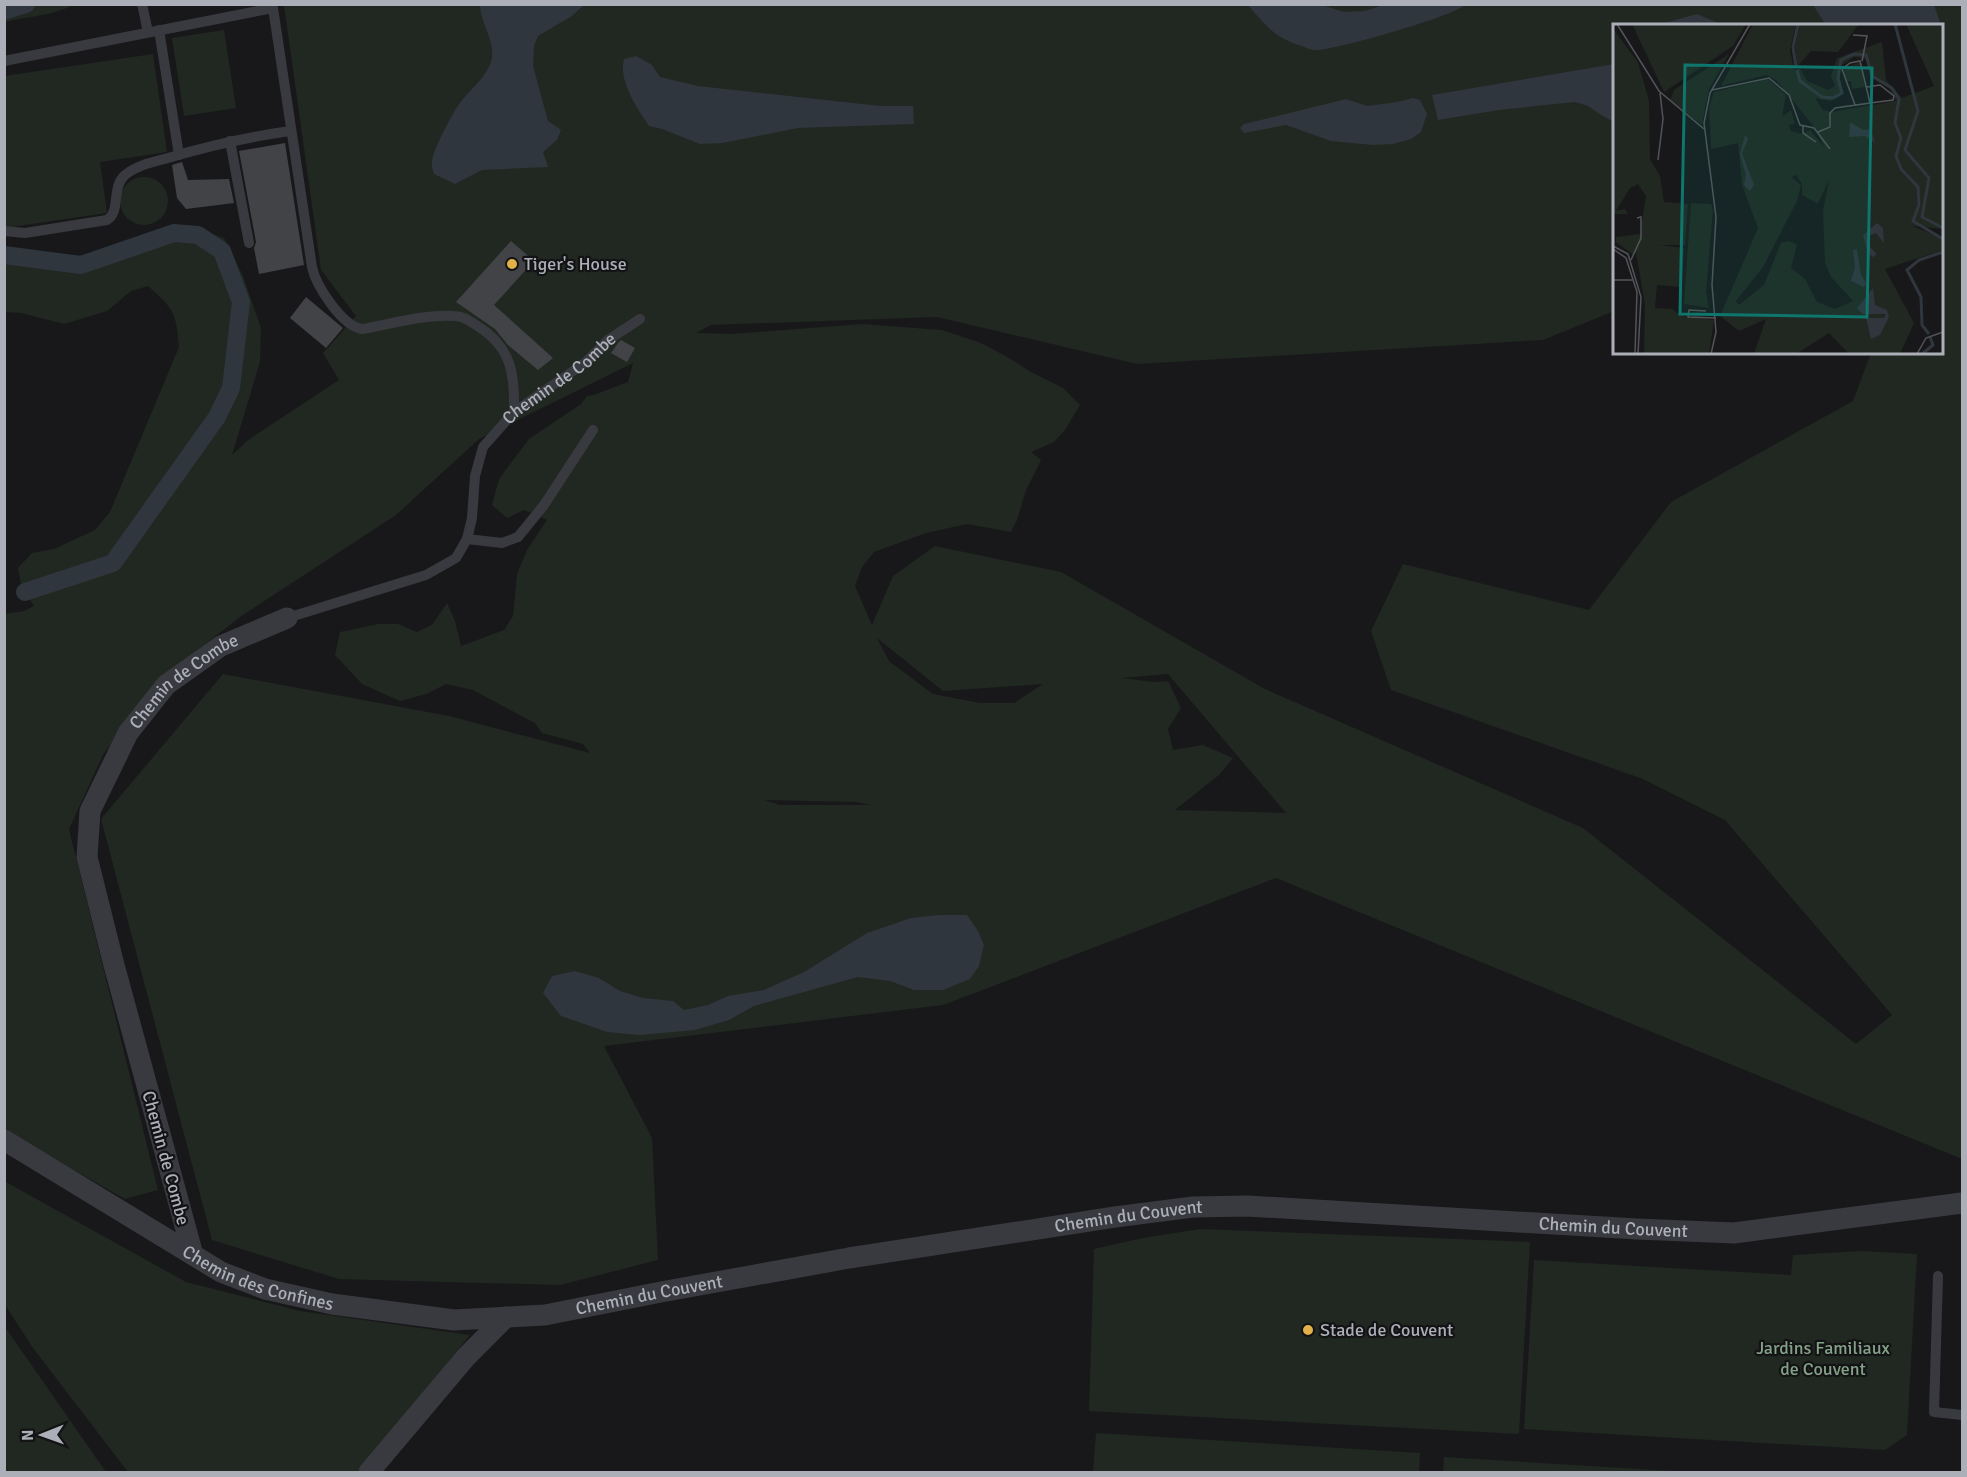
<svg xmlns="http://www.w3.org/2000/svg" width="1967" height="1477" viewBox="0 0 1967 1477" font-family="Signika,sans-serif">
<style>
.green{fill:#202821;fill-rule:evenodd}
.water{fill:#2f363d}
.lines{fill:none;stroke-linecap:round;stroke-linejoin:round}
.canal{stroke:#2f363d;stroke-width:18}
.building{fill:#424347}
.service{stroke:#393a3f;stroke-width:10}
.minor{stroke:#393a3f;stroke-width:21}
.poi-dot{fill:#e2b248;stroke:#131315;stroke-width:2}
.labels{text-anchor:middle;stroke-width:4.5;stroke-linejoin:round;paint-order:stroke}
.poi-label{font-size:18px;fill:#acafb8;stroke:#131315;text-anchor:start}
.street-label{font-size:18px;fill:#acafb8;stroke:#131315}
.park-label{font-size:18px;fill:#84a287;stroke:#131315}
.inset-river{fill:none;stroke:#2f363d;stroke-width:3}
.inset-road{fill:none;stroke:#535459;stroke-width:1.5}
.view{fill:#0f766e;fill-opacity:0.15;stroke:#0f766e;stroke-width:3}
.inset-edge{fill:none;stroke:#acafb8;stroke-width:3}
</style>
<rect width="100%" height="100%" fill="#18181a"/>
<g class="green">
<path d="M5,4H73V5C52,16 28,16 5,22Z"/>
<path d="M284,5H1962V1159L1276,878L943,1005L604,1046L652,1138L658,1260L560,1285L339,1279L212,1240L101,819L223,674L449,716L590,753L583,744L542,733L535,723L473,690L446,684L426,694L400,701L362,684L335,655L340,632L378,624H398L417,632L432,625L447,603L455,621L461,646L504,630L513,616L517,574L527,550L547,520L524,510L507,518L492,505L499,479L529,439L581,404L587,396L594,395L628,382L633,363L479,439L396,515L240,617L153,685L103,755L69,829L158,1190L125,1199L5,1131V614L24,611L34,606L21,584L18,568L32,553L54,549L95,530L110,512L179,347C176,312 174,309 148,286L131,291L107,311L64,324L22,313L5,312V264L82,270L182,226L198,229L224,238L243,276L261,328L260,362L232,455L248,440L339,380L323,353L356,316L321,270ZM1614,26H1942V352L1871,353L1853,401L1671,502L1589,610L1403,564L1371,631L1391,690L1643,779L1725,820L1892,1015L1856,1044L1583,828L1265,689L1061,572L935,546L893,576L872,625L855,586L862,567L874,552L926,533L967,524L1011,532L1017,520L1026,490L1041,460L1031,452L1054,442L1065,430L1080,405L1063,388L1031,372L1009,358L981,343L942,330L862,324L732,334L696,333L711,325L937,317L1137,364L1543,340L1614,311ZM877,638L943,691L1043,684L1014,703H980L933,694L889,661ZM1168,674L1286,813L1175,810L1219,775L1233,758L1203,745L1173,750L1168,729L1181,708L1168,681L1154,682L1122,678ZM765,800L856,802L870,805H780Z"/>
<path d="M224,30L236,108L184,116L172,38Z"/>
<path d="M153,54L167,152L100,162L107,213L5,228L4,76Z"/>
<circle cx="144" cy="201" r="24"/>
<path d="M4,1181L186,1282L300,1311L470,1335L359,1472H128L33,1348L5,1305Z"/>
<path d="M1200,1229L1530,1242L1519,1434L1089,1411L1094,1249L1143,1238Z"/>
<path d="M1861,1251L1917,1254L1907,1435L1885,1450L1524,1429L1534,1260L1791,1275L1793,1255Z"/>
<path d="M5,1327L106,1472H5Z"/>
<path d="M1096,1433L1420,1453L1419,1472H1093Z"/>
<path d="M1444,1457L1690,1472H1443Z"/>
</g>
<g class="water">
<path d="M480,5H584L572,16L538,36L534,46L533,66L548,121L561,130L557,140L543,152L548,167L482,170L455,184L434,174C433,170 431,165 432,161C433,150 455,107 463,99C472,88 486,77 491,62C497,42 480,24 480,5Z"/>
<path d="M1248,5H1322L1344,12L1365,11L1383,5H1465C1454,16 1333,51 1315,50C1311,50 1306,48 1302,46C1275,38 1265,25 1248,5Z"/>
<path d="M1813,5H1934L1941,25H1826Z"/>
<path d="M1697,14L1723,25H1657Z"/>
<path d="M636,56L652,65L660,77L698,86L880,106H913L914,124L798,128L723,143L700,144L662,129L649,126C637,108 618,81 624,59Z"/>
<path d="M1614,64V122L1601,115L1588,106L1575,102L1499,110L1438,120L1432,95Z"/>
<path d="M1413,98L1420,100L1427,114L1421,132L1411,139L1393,144L1373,145L1331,141L1286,125L1244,133L1240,128L1244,124L1346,99L1367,106L1397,102Z"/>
<path d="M939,915H967L978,931L984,945L979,966L970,979L943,990H914L890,981L858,977L754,1006L729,1020L695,1030L640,1035L607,1032L561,1016L543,993L552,976L575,971L599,978L620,991L643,998L673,1001L684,1010L708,1005L728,996L764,990L804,972L867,933L911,918Z"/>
</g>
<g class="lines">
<g class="canal">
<path d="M4,11L26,4"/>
<path d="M4,255L81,265L174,233L198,235L222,251L241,302L231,388L217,417L113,563L25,592"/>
</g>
</g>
<g class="building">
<path d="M285,143L304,265L259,274L254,248L256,242L239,151Z"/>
<path d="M182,162L188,180L229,179L234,203L186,209L177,198L172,165Z"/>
<path d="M511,241L534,261L494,305L553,358L538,370L508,345L495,329L456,302Z"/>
<path d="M306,297L343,328L326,348L290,318Z"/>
<path d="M621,340L635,348L627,362L611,353L618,343Z"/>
</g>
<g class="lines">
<g class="service">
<path d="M142,4L148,32"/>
<path d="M159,30L179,155"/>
<path d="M4,61L273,8L312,267C316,286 342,326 362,329C391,324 425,314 454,316C464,316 471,322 479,327C512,348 515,376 514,412"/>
<path d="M230,141L249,243"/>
<path d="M4,231L25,233L107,220C121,212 111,187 125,175C137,165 153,162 168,158C208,146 248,137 290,131"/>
<path d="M467,539L502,543L518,537L544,505L593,430"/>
<path id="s1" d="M287,618L426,575L456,558L467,539L472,518L475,476L483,447L514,412L586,362L608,340L640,319"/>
<path d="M1938,1276L1934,1412L1962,1415"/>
</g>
<g class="minor">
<path id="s2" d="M4,1140L221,1272L265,1289L332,1304L454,1320L545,1315L661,1292L849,1258L1115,1217L1193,1207L1247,1206L1637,1229L1734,1233L1962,1203"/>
<path id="s3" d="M193,1255L114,965L87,857L90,811L128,733L166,685L221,646L287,618"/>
<path d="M369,1472L466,1357L506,1317"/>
</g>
</g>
<g class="poi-dot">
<circle cx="512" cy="264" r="6"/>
<circle cx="1308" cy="1330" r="6"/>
</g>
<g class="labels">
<g class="poi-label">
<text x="524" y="270">Tiger's House</text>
<text x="1320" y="1336">Stade de Couvent</text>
</g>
<g class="street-label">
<text dy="6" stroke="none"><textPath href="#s1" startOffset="399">Chemin de Combe</textPath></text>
<text dy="6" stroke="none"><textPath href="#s3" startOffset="622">Chemin de Combe</textPath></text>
<text transform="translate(166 1158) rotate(75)" y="6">Chemin de Combe</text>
<text dy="6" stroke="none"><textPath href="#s2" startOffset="1176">Chemin du Couvent</textPath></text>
<text dy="6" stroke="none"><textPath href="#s2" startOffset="1662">Chemin du Couvent</textPath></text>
<text dy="6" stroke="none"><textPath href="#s2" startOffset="291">Chemin des Confines</textPath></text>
<text dy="6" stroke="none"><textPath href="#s2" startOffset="690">Chemin du Couvent</textPath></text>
</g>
<g class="park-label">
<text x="1823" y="1354">Jardins Familiaux<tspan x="1823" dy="21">de Couvent</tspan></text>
</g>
</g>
<g transform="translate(1613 24)">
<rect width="330" height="330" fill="#18181a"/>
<path d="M19,0H133L120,22L51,68ZM140,0H183L177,26L181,46L187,45L194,57L215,66L222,62L218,52L224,34L269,18L273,56L289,74L321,62L293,0H330V205L299,202L330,214V226L272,245L301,299L287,330H236L216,309L183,330H141L153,295L126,307L107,292L145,204L129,161L125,119L98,125L96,84L101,68L155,55L173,71L169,93L178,86L182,100L176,101L178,107L188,110L197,106L211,123L202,104L163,56L154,51L108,62ZM241,33L254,35L258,53L277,65L283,77L218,88L210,86L202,74L217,77L228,72L226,43ZM183,151L189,160V171L205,180L216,156L210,187L212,239L218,253L240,277L222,285L204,278L192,255L178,244L184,221L176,217L168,219L151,261L126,281L123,277L150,243L184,177L188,161L178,153ZM186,0H246L225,28L198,27L184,43L182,22ZM0,5L25,38L36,77L37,135L47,152L51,178L75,180L72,221H47L71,224L68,263L44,261L42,284L59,285L69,292L101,296L96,330H31L32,280L23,229L19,230L3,218V213L27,210L33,172L25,160L17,164L3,187L12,185L15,190H0ZM116,30L96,65L89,101L57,76L61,66ZM248,38L252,63L239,65L238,57H232L230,44ZM78,179L98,180L100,186L93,268L96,284L71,280Z" fill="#202821" fill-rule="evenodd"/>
<path d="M237,98L250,106L258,105L262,119L252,112L236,113ZM132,111L135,115L129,129L141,161L137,167L131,161L133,151L127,130ZM264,199L270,204L271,219L263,209L255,212L257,223L264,230L260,233L255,229L250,211ZM244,225L248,251L253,259L251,263L238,257L242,243L240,226ZM260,264L262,281L274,286L276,293L267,311L258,315L253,294H271L273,290H250L244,284Z" fill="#2f363d"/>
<path class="inset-river" d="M282,0L305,87L292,126L316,154L309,193L330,204M183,43L180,23L185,0M184,46L187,57L209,73L220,74L229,69L225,54L228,36L241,30L253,31L259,52L279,64L286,75L282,99L288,114L283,132L288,145L305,163L306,181L300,197L330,215M316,310L309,301L308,273L294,246L306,236L330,228M309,330L320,321L317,313"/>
<path class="inset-road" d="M4,0L46,67L91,105M240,11L254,12L249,37M254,63L267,61L281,72L280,76L257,79M99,66L156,54L176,71L187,101L201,104L217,125M190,102V109L203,118M205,108L217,103V89L222,84L257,79L247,37L237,39L229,45L242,81M45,136L50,95L47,69M0,222L15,230L28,273L25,330M0,225L13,234L24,268L22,330M18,236L28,214V193L24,194M0,256H20M93,287L76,286L75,293L103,294M98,330L103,308L99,261L103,193L91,99L97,69L137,0M304,330L313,314L330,308"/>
<path class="view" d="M72,41L259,44L254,293L67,290Z"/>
<rect width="330" height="330" class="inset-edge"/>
</g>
<rect width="1967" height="1477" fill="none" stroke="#acafb8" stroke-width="12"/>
<g transform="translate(42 1435) rotate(269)" stroke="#131315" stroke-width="4.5" paint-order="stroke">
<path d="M0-4.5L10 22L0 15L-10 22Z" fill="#acafb8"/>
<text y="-9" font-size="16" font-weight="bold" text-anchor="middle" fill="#acafb8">N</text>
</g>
</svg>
